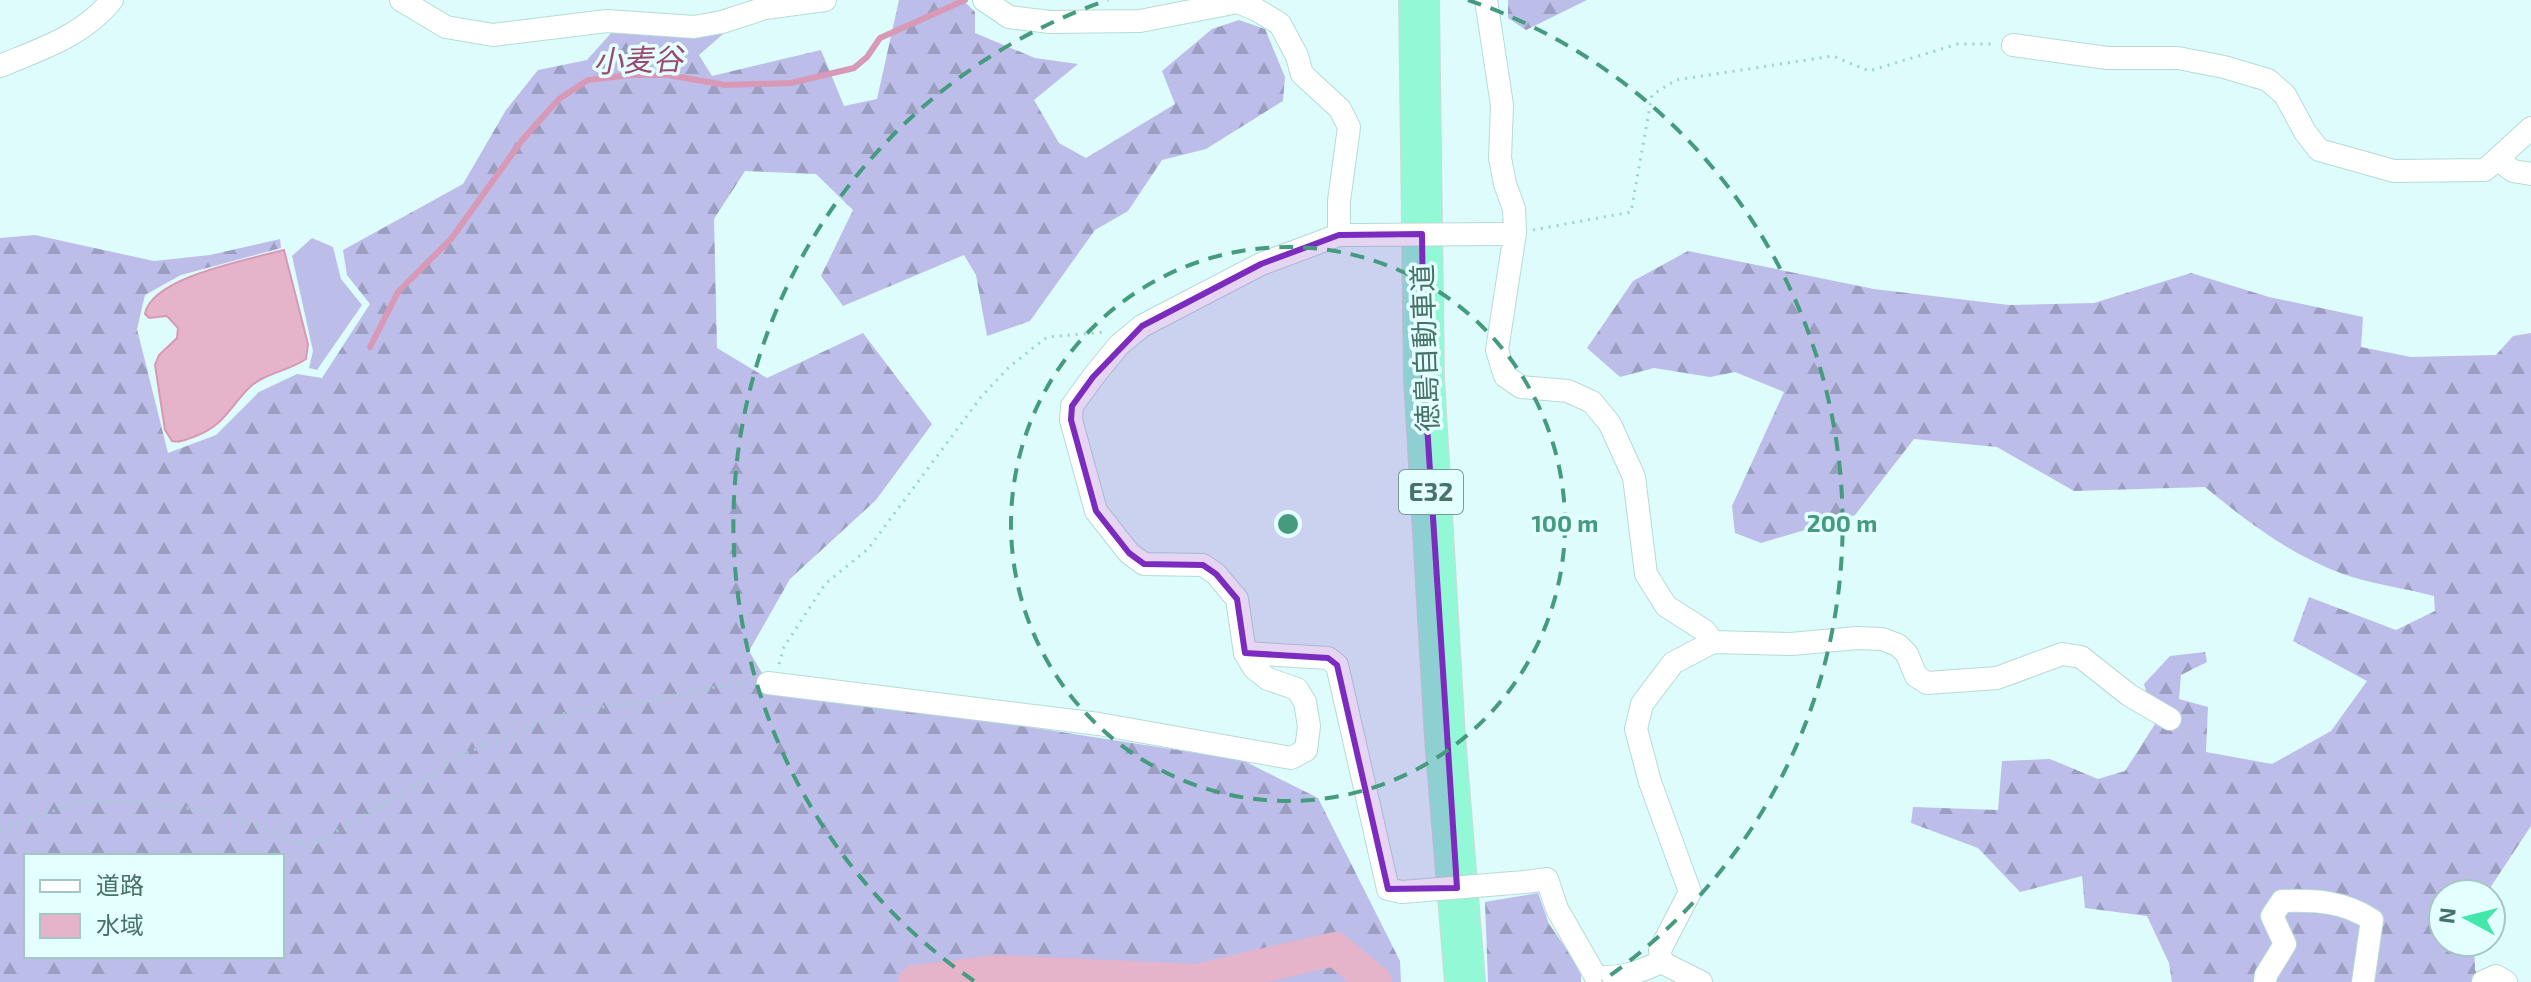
<svg xmlns="http://www.w3.org/2000/svg" width="2531" height="982" viewBox="0 0 2531 982" font-family="'Exo 2','Noto Sans JP',sans-serif">
<style>
.grass{fill:#bdbde9}
.forest{fill:url(#forest-firs);fill-rule:evenodd}
.water{fill:#e5b3ca;stroke:#d799b5;stroke-width:2}
.lines{fill:none;stroke-linecap:round;stroke-linejoin:round}
.stream{stroke:#d799b5;stroke-width:6}
.river{stroke:#e5b3ca;stroke-width:34}
.minor-casing{stroke:#b5dbd6;stroke-width:24}
.motorway-casing{stroke:#cfdad7;stroke-width:42}
.path{stroke:#99d6c9;stroke-width:3;stroke-dasharray:2 6;stroke-linecap:butt}
.minor{stroke:#fff;stroke-width:22}
.motorway{stroke:#93f8d6;stroke-width:40}
.minor-bridge-casing{stroke:#b5dbd6;stroke-width:24;stroke-linecap:butt}
.minor-bridge{stroke:#fff;stroke-width:22}
.marked{fill:#7b2cbf;fill-opacity:0.2;stroke:#7b2cbf;stroke-width:6;stroke-linejoin:round}
.ring{fill:none;stroke:#449b7e;stroke-width:4;stroke-dasharray:14 10}
.labels{text-anchor:middle;stroke-width:7;stroke-linejoin:round;paint-order:stroke}
.shield{fill:#e4ffff;stroke:#759c95;stroke-width:2}
.shield-label{font-size:26px;font-weight:bold;fill:#467267}
.street-label{font-size:28px;fill:#467267;stroke:#e4ffff}
.water-label{font-size:30px;font-style:italic;fill:#9b496c;stroke:#e4ffff}
.centre{fill:#449b7e;stroke:#e4ffff;stroke-width:4}
.ring-label{font-size:24px;text-anchor:middle;font-weight:bold;fill:#449b7e;stroke:#e4ffff;stroke-width:7;stroke-linejoin:round;paint-order:stroke}
</style>
<defs>
<pattern id="forest-firs" width="22" height="20" patternUnits="userSpaceOnUse" patternTransform="scale(2)"><rect width="22" height="20" fill="#bdbde9"/><path d="M5 1l3.5 6h-7zM16 11l3.5 6h-7z" fill="#9b9ec1"/></pattern>
</defs>
<rect width="100%" height="100%" fill="#defcfc"/>
<path class="grass" d="M312,238L333,247L341,279L362,305L317,370L309,368L313,351L292,256Z"/>
<g class="forest">
<path d="M899,0H963L975,12V33L1035,58L1078,64L1034,100L1059,143L1086,158L1175,104L1162,71L1212,29L1239,20L1265,29L1285,77L1283,101L1206,149L1162,160L1128,211L1095,230L1030,321L987,336L976,275L964,255L843,306L821,276L853,210L816,174L745,171L714,219L717,348L767,378L863,333L932,424L876,500L790,579L749,651L774,693L1022,726L1242,760L1318,798L1400,961L1401,982H0V238L35,235L154,261L210,255L280,239L281,248L181,275L145,295L137,329L168,453L216,435L259,392L297,374L322,378L370,304L347,275L343,250L463,184L506,110L538,70L587,60L612,32L730,28L699,55L712,76L821,50L844,106L877,99ZM26,856H282V956H26Z"/>
<path d="M1508,0H1587L1526,30L1508,18Z"/>
<path d="M1688,251L1874,289L2009,305L2094,303L2191,273L2269,297L2363,317L2361,347L2411,357L2496,355L2513,336L2531,333V826L2486,894H2443V942H2474L2475,970L2484,982H2172L2169,963L2147,916L2085,908L2082,876L2020,892L1978,848L1911,823L1913,807L1998,810L2002,761L2050,759L2098,779L2125,771L2155,724L2144,684L2170,656L2205,652L2207,662L2181,675L2179,699L2208,707L2206,752L2272,764L2331,731L2367,681L2293,641L2309,597L2396,630L2435,611L2434,596C2404,588 2371,584 2343,574C2289,554 2249,523 2205,487L2074,491L1997,447L1914,439L1855,515L1761,543L1735,533L1732,506L1784,392L1735,372L1710,377L1654,368L1620,377L1587,348L1633,281Z"/>
<path d="M1538,893L1549,924L1581,970V982H1488L1485,902Z"/>
</g>
<path class="water" d="M284,250L308,344L306,359C289,371 265,373 250,387C230,406 225,425 196,436C187,439 181,443 172,441L165,430L155,365L159,355L177,338L178,328L167,316L149,318L145,314C151,277 251,259 284,250Z"/>
<g class="lines">
<path class="stream" d="M370,347L398,292L451,239L523,139L559,99L588,80L630,75H668L725,85L791,83L854,68L867,57L880,38L965,0"/>
<path class="river" d="M915,982L999,972L1196,981L1335,949L1375,982"/>
<g class="minor-casing">
<g id="minor">
<path d="M401,0L446,27L493,35L607,21L694,27L722,22L765,8L825,0"/>
<path d="M984,0L1009,17L1050,22L1140,21L1238,2L1257,10L1280,24L1297,56L1302,74L1340,109L1349,127L1339,201V235"/>
<path d="M1486,0L1502,105L1500,158L1505,184L1514,209L1515,233L1497,350L1505,376L1521,387L1568,391L1592,402L1610,424L1634,477L1646,574L1666,606L1705,631L1713,642"/>
<path d="M2013,45L2107,58H2178L2224,67L2268,80L2285,95L2305,132L2319,150L2394,171L2485,170L2531,128"/>
<path d="M0,66C41,49 83,36 112,0"/>
<path d="M2500,157L2501,162L2513,171L2531,174"/>
<path d="M1245,653L1328,658L1337,665L1388,889L1402,892"/>
<path d="M768,683L1099,724L1291,758L1306,750L1309,726L1305,702L1297,689L1268,679L1254,668L1245,653L1237,599L1216,574L1203,565L1144,564L1129,553L1096,511L1071,420L1072,406L1093,377L1119,345L1142,326L1261,264L1339,235H1355"/>
<path d="M1525,882L1547,879L1557,909L1596,977C1621,979 1639,972 1661,962L1701,982"/>
<path d="M1661,962L1660,950L1690,892L1650,782L1636,729L1642,704L1673,663L1713,642L1791,644L1857,638L1882,639L1898,645L1907,654L1916,676L1927,683L1997,678L2062,654L2081,657L2129,695L2170,719"/>
<path d="M2265,982L2266,975L2285,944L2272,916L2282,901C2315,900 2344,901 2372,920L2363,982"/>
<path d="M2483,982L2496,976L2506,982"/>
</g>
</g>
<g class="motorway-casing">
<path id="motorway" d="M1419,0L1424,378L1445,737L1465,982"/>
</g>
<g class="path">
<path d="M1533,230L1631,212L1652,95L1676,80L1833,56L1869,71L1958,44H1993"/>
<path d="M779,664L784,647L825,584L868,549L981,397L1009,367L1047,337L1105,332"/>
<path d="M0,830L78,802L125,801L218,812L265,829L291,842L313,845L403,793L461,755L568,712L640,702L726,685L747,684"/>
</g>
<use href="#minor" class="minor"/>
<use href="#motorway" class="motorway"/>
<g class="minor-bridge-casing">
<g id="minor-bridge">
<path d="M1355,235L1503,234"/>
<path d="M1402,892L1525,882"/>
</g>
</g>
<use href="#minor-bridge" class="minor-bridge"/>
</g>
<path class="marked" d="M1422,234L1424,378L1457,888L1388,889L1337,665L1328,658L1245,653L1237,599L1216,574L1203,565L1144,564L1129,553L1096,511L1071,420L1072,406L1093,377L1142,326L1261,264L1339,235Z"/>
<g class="ring">
<circle cx="1288" cy="524" r="277"/>
<path d="M974 981A554 554 0 0 1 1108 0M1468 0A554 554 0 0 1 1602 981"/>
</g>
<g class="labels">
<rect class="shield" x="1399" y="470" width="64" height="44" rx="6"/>
<g class="shield-label">
<text x="1431" y="501">E32</text>
</g>
<g class="street-label">
<text transform="translate(1425 348) rotate(-92)" y="10">徳島自動車道</text>
</g>
<g class="water-label">
<text transform="translate(638 61) rotate(-2)" y="10">小麦谷</text>
</g>
</g>
<circle cx="1288" cy="524" r="12" class="centre"/>
<g class="ring-label">
<text x="1565" y="532">100 m</text>
<text x="1842" y="532">200 m</text>
</g>
<rect x="24" y="854" width="260" height="104" fill="#e4ffff" stroke="#a5c7c2" stroke-width="2"/>
<rect x="40" y="880" width="40" height="12" fill="#ffffff" stroke="#a5c7c2" stroke-width="2"/>
<text x="96" y="894" font-size="24" fill="#467267">道路</text>
<rect x="40" y="914" width="40" height="24" fill="#e5b3ca" stroke="#a5c7c2" stroke-width="2"/>
<text x="96" y="934" font-size="24" fill="#467267">水域</text>
<g transform="translate(2467 918) rotate(277)"><circle r="38" fill="#e4ffff" stroke="#a5c7c2" stroke-width="2"/>
<path d="M0-6L14 30L0 20L-14 30Z" fill="#41e8a9"/>
<text y="-12" font-size="22" font-weight="bold" text-anchor="middle" fill="#467267">N</text>
</g>
</svg>
